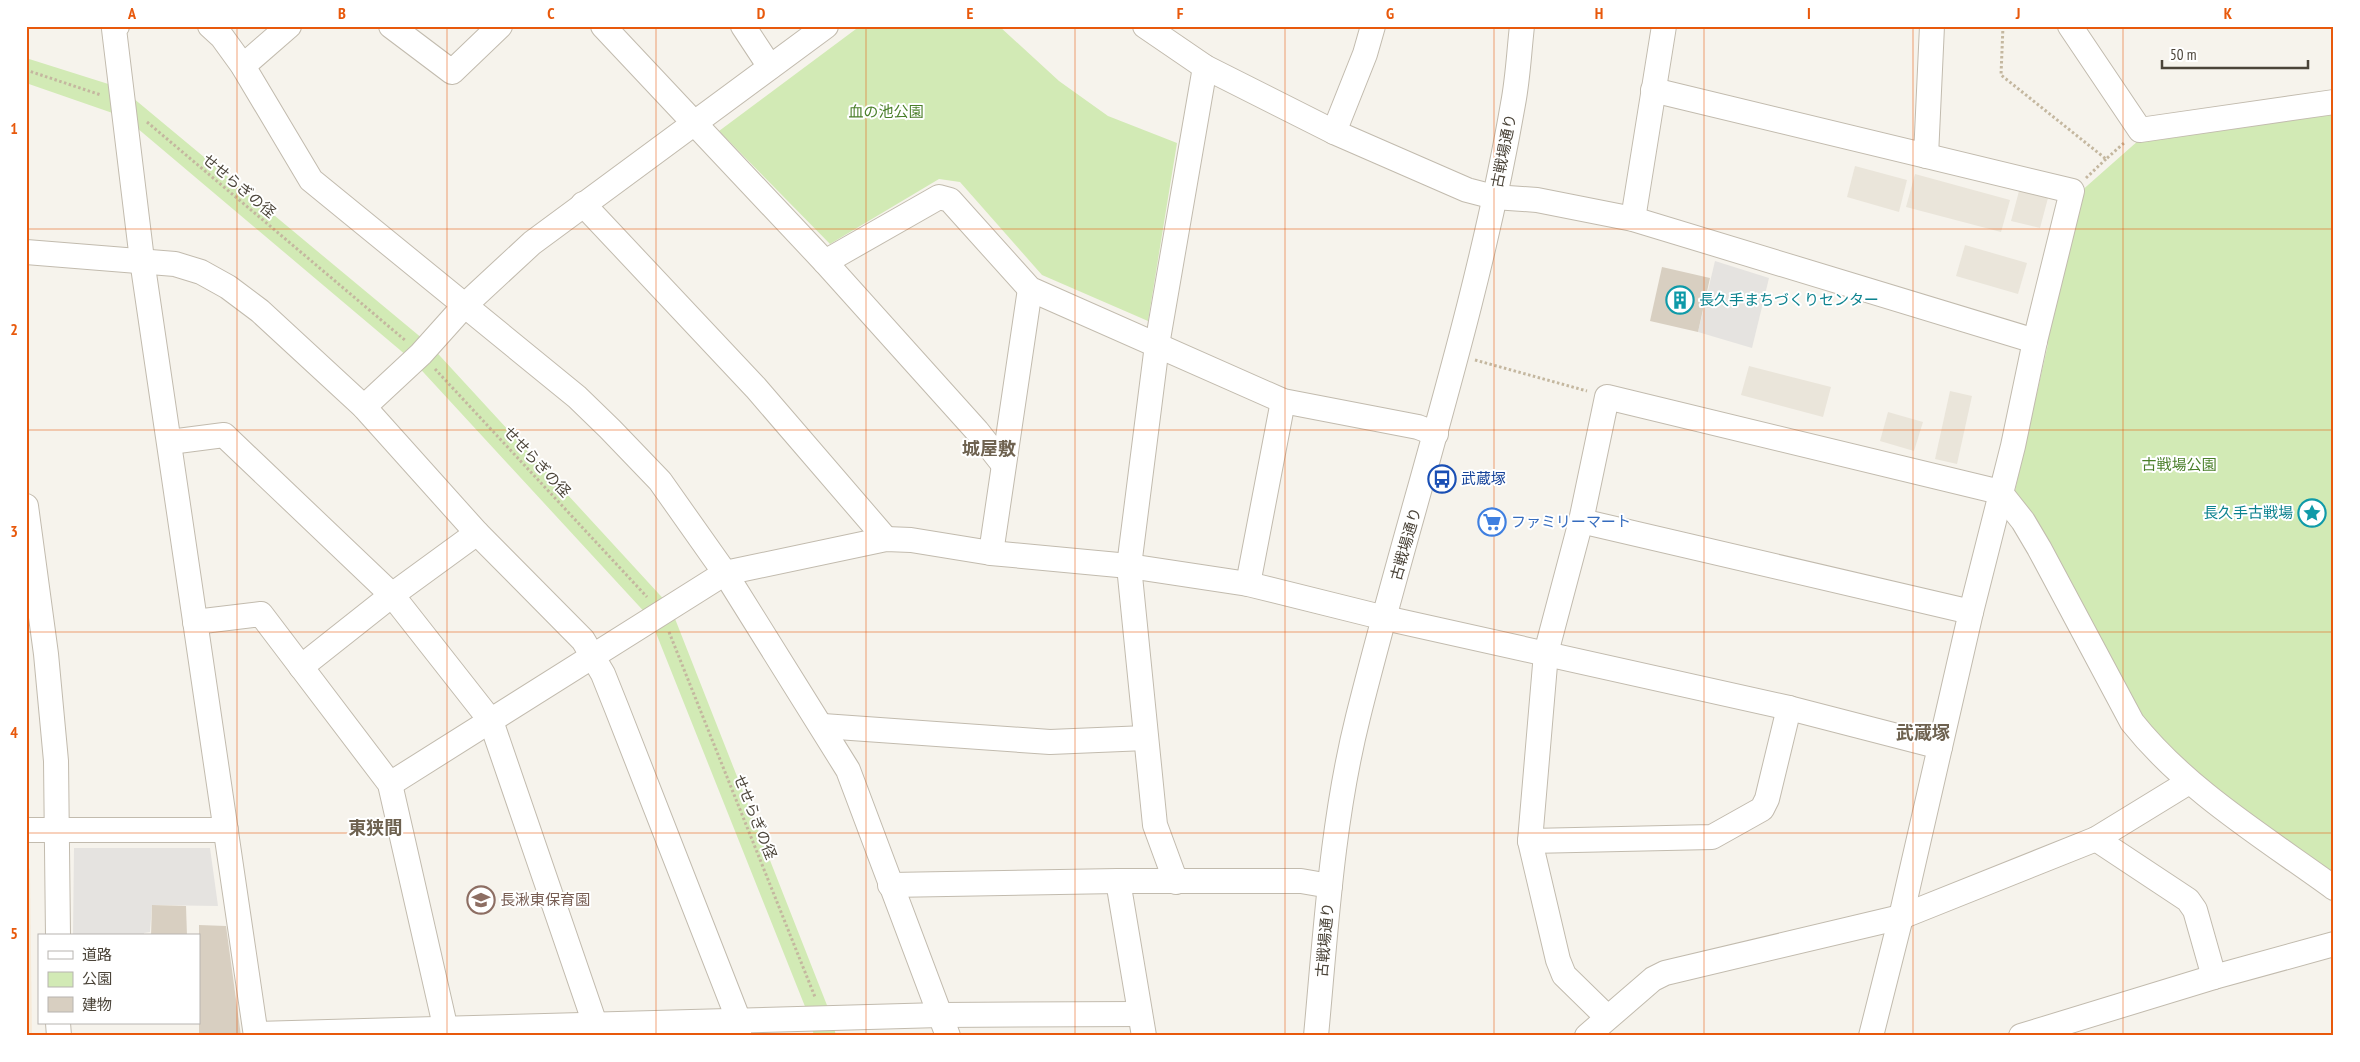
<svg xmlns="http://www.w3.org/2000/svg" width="2360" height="1062" viewBox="0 0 2360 1062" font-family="'PT Sans Narrow','Noto Sans JP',sans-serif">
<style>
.residential{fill:#eae5da}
.commercial{fill:#f7ead8}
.green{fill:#d2eab5}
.parking{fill:#e5e3e0}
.building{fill:#d8cfc1}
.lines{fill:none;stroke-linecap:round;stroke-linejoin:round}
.minor-casing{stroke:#c2bbae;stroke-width:26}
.path{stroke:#c4b79f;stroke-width:3;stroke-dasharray:2.5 2.5;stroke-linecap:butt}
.minor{stroke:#fff;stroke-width:24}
.grid{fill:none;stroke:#e8590c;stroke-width:1;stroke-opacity:0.55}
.labels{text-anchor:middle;stroke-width:4;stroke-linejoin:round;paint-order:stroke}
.park-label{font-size:15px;fill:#4a7f2a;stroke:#fff}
.street-label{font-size:15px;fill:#4b4439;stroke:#fff}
.culture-label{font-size:15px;fill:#0d838f;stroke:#fff;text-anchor:start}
.transit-label{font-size:15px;fill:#164399;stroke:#fff;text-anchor:start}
.shop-label{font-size:15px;fill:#366cbe;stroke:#fff;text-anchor:start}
.education-label{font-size:15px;fill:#785e54;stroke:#fff;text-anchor:start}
.quarter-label{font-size:18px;font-weight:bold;fill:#6e6250;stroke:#fff}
.neatline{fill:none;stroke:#e8590c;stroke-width:2}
.grid-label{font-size:16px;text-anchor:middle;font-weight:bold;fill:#e8590c}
</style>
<rect width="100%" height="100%" fill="#f6f3ec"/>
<g class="residential">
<path d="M1855,166L1907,180L1899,212L1847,197Z"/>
<path d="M1915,174L2010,200L2001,232L1906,207Z"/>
<path d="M2019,191L2048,198L2040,228L2011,221Z"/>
<path d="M1965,245L2027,263L2018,294L1956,276Z"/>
<path d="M1749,366L1831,387L1823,417L1741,395Z"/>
<path d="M1950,391L1972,396L1957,464L1935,459Z"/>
<path d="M1888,412L1923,422L1914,451L1880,441Z"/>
</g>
<path class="commercial" d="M26,863L30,870L32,1036H26Z"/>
<g class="green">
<path d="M860,26H999L1059,81L1108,116L1177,143L1148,321L1042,275L960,182L939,179L830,244L719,131Z"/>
<path d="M26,58L121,88L429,344L670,606L832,1018L836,1036H814L810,1019L650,618L413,361L124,117L26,83Z"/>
<path d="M2334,113V881L2211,790L2141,718L2014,495L2048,344L2045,339L2079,193L2139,140Z"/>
</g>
<g class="parking">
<path d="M1715,261L1769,278L1752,348L1698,332Z"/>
<path d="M74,848H210L218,906L152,905L150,932L144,933V936H73Z"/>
</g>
<g class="building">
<path d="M1662,267L1710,278L1698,332L1650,321Z"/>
<path d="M152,905L186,906L187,936H151Z"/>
<path d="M199,925L226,926L241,1036H199Z"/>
</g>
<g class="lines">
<g class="minor-casing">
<g id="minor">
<path d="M117,26L114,29L142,260L256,1036"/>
<path d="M210,26L222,37L243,66L311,180L577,397L610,429L660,481L725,573L848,770L948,1036"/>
<path d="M391,26L452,72L500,26"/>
<path d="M603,26L825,262L977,431L1003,464"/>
<path d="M743,26L770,67"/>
<path d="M1145,26L1205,67L1334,132L1467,190L1494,197L1537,200L1633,219L2035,341"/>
<path d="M2070,26L2140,130L2334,102"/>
<path d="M243,66L289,26"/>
<path d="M1653,90L2072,191L2035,341L2013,446L1971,612L1901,917L1871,1036"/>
<path d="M1334,132L1365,54L1373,26"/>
<path d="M1926,156L1932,26"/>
<path d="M583,204L756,388L886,539"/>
<path d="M1633,219L1664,26"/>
<path d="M26,252L175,264L201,272L228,287L260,311L364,407L477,533L583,640L603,674L617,709L739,1021V1036"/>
<path d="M825,262L939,197L950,200L1030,289L1283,401L1418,427L1436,434"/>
<path d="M364,407L421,354L464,306L532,243L826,26"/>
<path d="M170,442L224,435L392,595L491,721L595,1024"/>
<path d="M26,506L46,654L56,761L58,936"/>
<path d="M1581,521L1971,612"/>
<path d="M991,553L1030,289"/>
<path d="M1248,584L1283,401"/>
<path d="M195,622L261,614L390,784L446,1030"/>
<path d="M301,667L392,595L477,533"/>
<path d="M823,726L1050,742L1146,738"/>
<path d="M390,784L725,573L886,539L911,540L991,553L1129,566L1248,584L1385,618L1789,708L1940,747"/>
<path d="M26,830H226"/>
<path d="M2096,839L2188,900L2195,910L2214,977"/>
<path d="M1530,841L1712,837L1762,809L1767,799L1789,708"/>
<path d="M1118,881L1144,1036"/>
<path d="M1176,882L1155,825L1129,566L1157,345L1205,67"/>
<path d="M890,885L1118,881H1301L1330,886"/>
<path d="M1607,1017L1564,975L1558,960L1530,841L1546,653L1581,521L1607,397L2000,492L2023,521L2039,548L2132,722C2186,790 2264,837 2334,888"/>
<path d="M58,1023L59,1036"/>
<path d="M256,1034L940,1015L1140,1014"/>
<path d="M1316,1036C1326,929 1332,821 1358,717C1409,512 1477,312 1513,104C1518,78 1519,52 1522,26"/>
<path d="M1587,1036L1653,979L1665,973L1901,917L2096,839L2189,782"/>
<path d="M2021,1036L2214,977L2334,944"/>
</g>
</g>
<g class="path">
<path d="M2003,26L2001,75L2106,159L2124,143"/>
<path d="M26,70L101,95"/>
<path d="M147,122L406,341"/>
<path d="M2086,178L2106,159"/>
<path d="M1475,360L1587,391"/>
<path d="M435,369L647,597"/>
<path d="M669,632L815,997"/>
</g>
<use href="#minor" class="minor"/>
</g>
<path class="grid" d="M237,26V1036M447,26V1036M656,26V1036M866,26V1036M1075,26V1036M1285,26V1036M1494,26V1036M1704,26V1036M1913,26V1036M2123,26V1036M26,229H2334M26,430H2334M26,632H2334M26,833H2334"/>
<defs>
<g id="building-ring" transform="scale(1.4375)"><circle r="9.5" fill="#fff" stroke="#0f9aa8" stroke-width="1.5"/><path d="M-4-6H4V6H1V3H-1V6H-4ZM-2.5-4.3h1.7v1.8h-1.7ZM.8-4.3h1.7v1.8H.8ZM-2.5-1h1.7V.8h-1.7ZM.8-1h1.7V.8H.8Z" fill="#0f9aa8"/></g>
<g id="bus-ring" transform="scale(1.4375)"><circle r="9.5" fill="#fff" stroke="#1a4fb4" stroke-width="1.5"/><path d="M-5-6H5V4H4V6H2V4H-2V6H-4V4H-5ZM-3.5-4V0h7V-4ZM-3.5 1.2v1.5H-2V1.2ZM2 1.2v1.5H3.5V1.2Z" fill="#1a4fb4"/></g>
<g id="sight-ring" transform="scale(1.4375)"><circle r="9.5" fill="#fff" stroke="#0f9aa8" stroke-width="1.5"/><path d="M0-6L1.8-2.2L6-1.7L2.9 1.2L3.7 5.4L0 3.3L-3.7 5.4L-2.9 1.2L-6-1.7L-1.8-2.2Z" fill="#0f9aa8"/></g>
<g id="supermarket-ring" transform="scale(1.4375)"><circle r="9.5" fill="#fff" stroke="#3f7fe0" stroke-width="1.5"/><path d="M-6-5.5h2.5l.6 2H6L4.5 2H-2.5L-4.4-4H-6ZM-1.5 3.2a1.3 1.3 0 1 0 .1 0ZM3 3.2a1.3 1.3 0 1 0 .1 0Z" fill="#3f7fe0"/></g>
<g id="school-ring" transform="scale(1.4375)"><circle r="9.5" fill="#fff" stroke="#8d6e63" stroke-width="1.5"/><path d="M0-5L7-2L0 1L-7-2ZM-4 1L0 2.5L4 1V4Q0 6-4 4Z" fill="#8d6e63"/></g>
</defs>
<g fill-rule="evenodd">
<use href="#building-ring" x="1680" y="300"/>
<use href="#bus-ring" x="1442" y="479"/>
<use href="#sight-ring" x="2312" y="513"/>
<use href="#supermarket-ring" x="1492" y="522"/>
<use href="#school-ring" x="481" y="900"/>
</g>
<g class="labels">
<g class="park-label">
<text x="886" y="117">血の池公園</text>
<text x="2179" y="470">古戦場公園</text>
</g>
<g class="street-label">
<text transform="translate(1504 151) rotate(-79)" y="5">古戦場通り</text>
<text transform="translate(239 186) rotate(40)" y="5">せせらぎの径</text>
<text transform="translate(537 462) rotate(47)" y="5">せせらぎの径</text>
<text transform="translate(1406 544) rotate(-74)" y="5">古戦場通り</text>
<text transform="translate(755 817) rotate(68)" y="5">せせらぎの径</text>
<text transform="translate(1325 940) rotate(-85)" y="5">古戦場通り</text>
</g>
<g class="culture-label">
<text x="1699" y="305">長久手まちづくりセンター</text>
<text x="2293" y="518" text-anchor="end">長久手古戦場</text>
</g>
<g class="transit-label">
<text x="1461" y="484">武蔵塚</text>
</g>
<g class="shop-label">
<text x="1511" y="527">ファミリーマート</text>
</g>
<g class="education-label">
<text x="500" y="905">長湫東保育園</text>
</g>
<g class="quarter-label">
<text x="989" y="455">城屋敷</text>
<text x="1923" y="739">武蔵塚</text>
<text x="375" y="834">東狭間</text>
</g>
</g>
<rect width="2360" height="1062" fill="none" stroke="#ffffff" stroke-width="55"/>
<rect x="38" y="934" width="162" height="90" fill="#ffffff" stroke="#b7b4b0"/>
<rect x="48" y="951" width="25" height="8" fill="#ffffff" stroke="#b7b4b0"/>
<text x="82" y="960" font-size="15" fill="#4b4439">道路</text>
<rect x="48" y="972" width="25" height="15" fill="#d2eab5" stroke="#b7b4b0"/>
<text x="82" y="984" font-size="15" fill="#4b4439">公園</text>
<rect x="48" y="997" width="25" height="15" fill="#d8cfc1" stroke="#b7b4b0"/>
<text x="82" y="1010" font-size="15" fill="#4b4439">建物</text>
<path d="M2162 60v8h146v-8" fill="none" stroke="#4b4439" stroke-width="2.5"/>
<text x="2170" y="60" font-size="15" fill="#4b4439" stroke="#ffffff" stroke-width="4" paint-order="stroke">50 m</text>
<rect x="28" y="28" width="2304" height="1006" class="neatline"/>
<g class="grid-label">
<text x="132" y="19">A</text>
<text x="342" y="19">B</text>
<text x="551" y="19">C</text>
<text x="761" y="19">D</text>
<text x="970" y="19">E</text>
<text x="1180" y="19">F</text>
<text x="1390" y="19">G</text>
<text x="1599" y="19">H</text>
<text x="1809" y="19">I</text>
<text x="2018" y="19">J</text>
<text x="2228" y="19">K</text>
<text x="14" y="134">1</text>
<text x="14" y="335">2</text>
<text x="14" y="537">3</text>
<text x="14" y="738">4</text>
<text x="14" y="939">5</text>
</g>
</svg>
